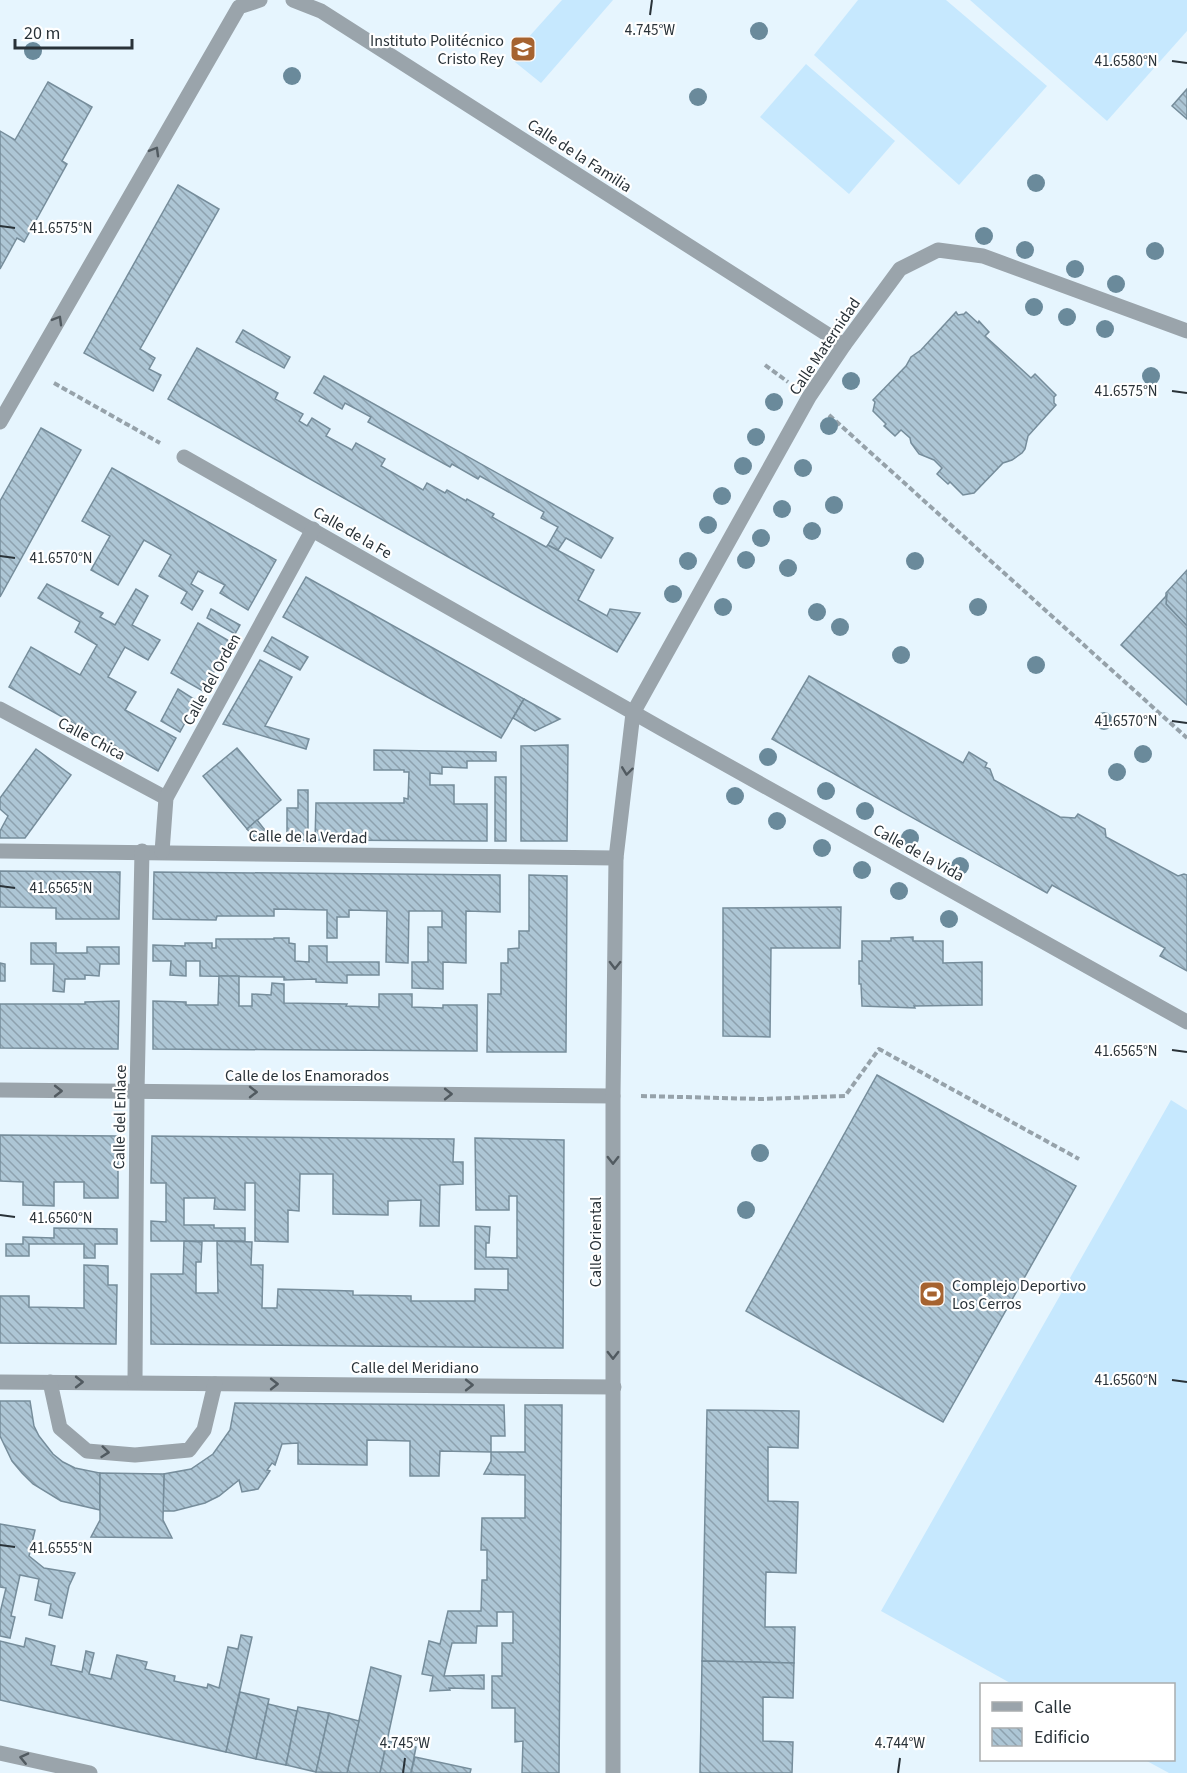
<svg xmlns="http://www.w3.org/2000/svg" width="1187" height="1773" viewBox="0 0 1187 1773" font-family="'Source Sans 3',sans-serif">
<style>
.grass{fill:#c6e8fe}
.building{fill:url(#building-back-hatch);stroke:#768d9b;stroke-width:1.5}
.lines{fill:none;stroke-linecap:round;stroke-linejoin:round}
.path{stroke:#96a2aa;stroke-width:4;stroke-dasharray:6 3;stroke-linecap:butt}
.minor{stroke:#9aa4ab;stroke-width:15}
.tertiary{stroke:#9aa4ab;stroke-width:15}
.tree{fill:#6a8a9b}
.oneway{stroke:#515a60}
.ticks{fill:none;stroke:#293238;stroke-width:2}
.labels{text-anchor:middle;stroke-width:4.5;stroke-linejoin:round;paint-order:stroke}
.poi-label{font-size:16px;fill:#293238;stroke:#fff;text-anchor:end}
.street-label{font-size:16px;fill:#293238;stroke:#fff}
.ticks-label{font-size:15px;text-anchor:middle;fill:#293238;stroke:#fff;stroke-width:4.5;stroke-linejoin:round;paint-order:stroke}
</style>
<defs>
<pattern id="building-back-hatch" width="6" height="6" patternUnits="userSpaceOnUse" patternTransform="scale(1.5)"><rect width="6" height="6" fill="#adc6d5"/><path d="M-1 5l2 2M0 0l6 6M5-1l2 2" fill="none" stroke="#8da1ae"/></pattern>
</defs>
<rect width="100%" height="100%" fill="#e6f5fe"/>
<g class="grass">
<path d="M562,0H613L541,83L510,58Z"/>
<path d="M858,0H946L1047,86L959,185L814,55Z"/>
<path d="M970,0H1187V31L1107,121Z"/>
<path d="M806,64L895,141L849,194L760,117Z"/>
<path d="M1171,1100L1187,1110V1773H1169L1145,1760H1174V1684H1012L881,1611Z"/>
</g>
<g class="building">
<path d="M48,82L92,107L62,161L67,164L24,242L17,238L0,269V131L15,140Z"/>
<path d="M1187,89V119L1172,106Z"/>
<path d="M178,185L219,209L140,349L155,358L149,369L161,375L153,391L84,353Z"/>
<path d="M956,312L958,315L964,314L966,312L978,323L979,321L989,332L985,336L1031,378L1035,374L1056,395L1054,397V403L1056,405L1028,436L1025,449L1022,453L1012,460L1003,463L974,493L963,495L950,482L948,484L937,474L942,468L934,460L919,454L911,443L910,438L901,430L895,436L884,426L886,424L873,411L875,402L873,400L906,366L911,357L921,350Z"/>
<path d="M243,330L290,357L284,368L236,342Z"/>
<path d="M197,348L278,393L275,399L303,414L299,421L307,426L312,418L330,429L326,436L352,450L356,443L385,459L381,466L423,490L427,483L445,493L447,490L466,501L467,499L494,514L492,517L546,547L548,545L594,570L578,600L607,616L610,609L640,613L617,652L168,399Z"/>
<path d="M324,376L613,538L601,558L566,538L558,550L548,545L558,527L541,518L544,512L480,476L478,479L452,464L450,467L368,422L371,417L345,403L342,409L314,393Z"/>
<path d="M41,428L81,450L0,597V501Z"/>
<path d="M112,468L276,560L248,610L220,593L225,585L198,571L191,584L203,591L192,610L181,603L187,592L159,576L171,555L144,540L118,585L91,570L110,536L82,521Z"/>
<path d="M1187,570V626L1166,604V593Z"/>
<path d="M306,577L524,699L501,738L283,617Z"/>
<path d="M47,584L103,613L100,617L115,625L136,589L148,596L132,625L160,640L148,660L125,647L108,677L136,692L125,710L176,738L158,771L9,687L31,647L80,675L97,645L75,632L80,622L38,598Z"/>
<path d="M1167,595L1166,604L1187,626V705L1121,645Z"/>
<path d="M211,609L240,625L235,634L207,618Z"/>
<path d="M198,623L231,642L203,691L171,673Z"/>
<path d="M272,637L308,657L300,670L264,651Z"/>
<path d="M260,660L292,677L265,726L309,739L306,749L223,724Z"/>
<path d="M809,676L963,763L969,752L987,763L985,767L990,769L994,780L1060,817L1075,818L1078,814L1105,829L1106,837L1178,876L1184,874L1187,875V971L1160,956L1165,948L1052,885L1047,893L772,739Z"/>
<path d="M178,689L197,701L180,732L161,721Z"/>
<path d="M524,699L560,719L535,731L513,718Z"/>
<path d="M568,745L567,841H521V746Z"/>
<path d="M237,748L281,800L247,829L203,776Z"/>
<path d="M36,749L71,775L25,838H0V831L8,816L0,809V798Z"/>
<path d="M374,750L496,752V761H467V768L442,767V774L430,773V785H454V804H487V841L315,840L316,803H404V798L408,799L409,772H404V770H374Z"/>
<rect x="495" y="777" width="11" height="64"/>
<path d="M298,790H308V840H287V808H298Z"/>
<path d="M257,820L272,839H256L247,829Z"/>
<path d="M0,871L120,872L119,919H56V908L0,907Z"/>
<path d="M154,872L500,875V912L466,911V963L443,962V989L412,988V962H428V927H442V911H409L408,963L386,962L387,911L349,910V917H337V938H327V910L274,909V916H217L216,920L153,919Z"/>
<path d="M529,875L567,876L566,1052H487L488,994H501V963H508V949L519,948V931H529Z"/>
<path d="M841,907L840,948H771L770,1037L723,1036V908Z"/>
<path d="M913,937V941H943V963L982,962V1005L914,1006L915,1008L862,1006L861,984H859V961H862V941H891V938Z"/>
<path d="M274,938H289V943L295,944V961L309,962V946H327V962H379V975H347V983L316,982V979L284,980V977L200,976V961H186V976L170,975L171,961H153V945L185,946V943H212V948H216V939H274Z"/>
<path d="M31,943H56V953H87V947H119V964H100L99,976L85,975V979H65L64,992L53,991L54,964H31Z"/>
<path d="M0,963L5,964V981H0Z"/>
<path d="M219,976H239V1006H252V994L271,995L272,983L284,984V1003L347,1004L346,1006L379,1007V994H412V1007L443,1008V1005H477V1051L153,1049V1001L186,1002V1005H218Z"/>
<path d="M119,1001L118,1049L0,1048V1004H85V1002Z"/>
<path d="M877,1075L1076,1186L943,1422L746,1311Z"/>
<path d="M0,1135L118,1136V1198H84V1182H54V1206L23,1205V1182L0,1181Z"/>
<path d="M152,1136L454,1139L453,1162H463V1184L440,1185L439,1226H420L421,1200L388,1201V1215L333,1214V1174H300L299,1211L288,1210V1242L255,1241V1183H245V1210L214,1209L215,1198H184V1225H214V1228H245V1241H151V1221L166,1222V1183H151Z"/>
<path d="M475,1138L564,1140L563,1348L151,1344V1274H183L184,1241L202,1242L201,1262H196V1293H218L217,1241L252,1242L251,1265H263L262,1308H277L278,1289L353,1291V1295L411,1296V1301H475V1289L508,1290V1269H475V1226L490,1227L489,1243H486V1257L517,1258V1196H509V1210H476Z"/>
<path d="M54,1228L117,1229V1244H95V1258H84V1244H29V1256H6V1244H23V1237L54,1238Z"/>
<path d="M84,1265L108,1266V1285H117L116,1344L0,1343V1296H29V1307L84,1308Z"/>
<path d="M0,1401H30L34,1426L39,1436L53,1454L63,1462L75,1468L100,1473V1510L61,1501L33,1484L22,1473L12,1461L0,1436Z"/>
<path d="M235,1403L504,1405L505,1436H491V1452L440,1451L439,1476H410V1441L367,1440V1465L298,1464V1443L282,1444L275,1465L272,1463L267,1470L270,1471L258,1489L242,1492L239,1480L219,1496L205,1503L174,1511H163L164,1474L191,1469L213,1454L230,1430Z"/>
<path d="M525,1405H562L559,1773H522L523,1741L515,1742V1708H492V1676H502V1643H513V1612H497V1626H477L476,1643H452L444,1676L484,1675V1689L449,1688L450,1690L430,1691L433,1676L422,1674L429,1641L440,1644L448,1611H481L482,1580H487V1550H481L482,1518H525V1475L484,1474L491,1461V1452H525Z"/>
<path d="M707,1410L799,1411L798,1448L768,1447V1501L798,1502L796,1573L766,1572L765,1627H795L794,1663L702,1661Z"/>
<path d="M100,1473L164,1474L163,1520L172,1538L91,1537L100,1520Z"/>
<path d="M0,1524L35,1530L29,1556L44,1568L75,1573L69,1586L62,1618L49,1615L51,1604L35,1600L39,1579L20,1575L11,1616L15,1617L10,1638L0,1636V1613L6,1588L0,1587Z"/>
<path d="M241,1635L252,1637L226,1752L0,1700V1641L24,1647L26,1638L55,1646L51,1665L82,1672L86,1651L94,1653L89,1674L111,1679L117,1655L147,1662L145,1669L175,1676L174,1681L207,1688L208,1684L219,1688L228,1647L238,1649Z"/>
<path d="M702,1661L794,1663L793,1698L763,1697V1741L793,1742L792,1773H700Z"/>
<path d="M371,1667L401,1676L387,1741L380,1773H347Z"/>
<path d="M240,1692L269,1699L256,1759L226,1752Z"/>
<path d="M268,1704L297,1711L286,1765L256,1759Z"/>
<path d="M298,1707L329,1713L316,1772L286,1765Z"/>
<path d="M329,1713L359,1721L347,1773L316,1772Z"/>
<path d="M387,1741L416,1747L411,1773H380Z"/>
<path d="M415,1757L471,1769L470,1773H411Z"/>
</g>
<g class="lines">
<g class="path">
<path d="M765,365L788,382"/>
<path d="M54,383L160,443"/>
<path d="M829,415L1187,738"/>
<path d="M641,1096L762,1099L845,1096L879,1049L1079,1159"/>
</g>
<g class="minor">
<path d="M293,0L321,11L844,345"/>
<path d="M0,422L239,7L260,0"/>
<path d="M184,457L664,730L1187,1022"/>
<path d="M0,709L166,798"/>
<path d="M0,851L616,858"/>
<path d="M162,852L166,798L313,529"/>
<path d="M0,1090L613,1096"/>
<path d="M0,1382L614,1387"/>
<path d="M50,1382L60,1428L87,1451L135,1455L189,1450L204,1430L215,1384"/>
<path d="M135,1382L137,1092L142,851"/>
<path d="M613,1773V1096L616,858L633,713L809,397L844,345L900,269L938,250L983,256L1187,331"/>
</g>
<path class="tertiary" d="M0,1753L90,1773"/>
</g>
<g class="tree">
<circle cx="759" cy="31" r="9"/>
<circle cx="33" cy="51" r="9"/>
<circle cx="292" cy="76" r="9"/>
<circle cx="698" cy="97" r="9"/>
<circle cx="1036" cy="183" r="9"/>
<circle cx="984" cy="236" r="9"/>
<circle cx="1025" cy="250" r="9"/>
<circle cx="1155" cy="251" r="9"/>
<circle cx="1075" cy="269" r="9"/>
<circle cx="1116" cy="284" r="9"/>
<circle cx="1034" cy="307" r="9"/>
<circle cx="1067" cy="317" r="9"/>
<circle cx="1105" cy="329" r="9"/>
<circle cx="1151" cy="376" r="9"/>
<circle cx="851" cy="381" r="9"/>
<circle cx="774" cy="402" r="9"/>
<circle cx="829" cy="426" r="9"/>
<circle cx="756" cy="437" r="9"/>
<circle cx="743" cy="466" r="9"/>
<circle cx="803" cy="468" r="9"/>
<circle cx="722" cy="496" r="9"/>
<circle cx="834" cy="505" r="9"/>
<circle cx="782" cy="509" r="9"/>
<circle cx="708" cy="525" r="9"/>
<circle cx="812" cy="531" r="9"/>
<circle cx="761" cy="538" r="9"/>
<circle cx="746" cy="560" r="9"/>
<circle cx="688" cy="561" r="9"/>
<circle cx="915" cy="561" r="9"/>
<circle cx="788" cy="568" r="9"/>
<circle cx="673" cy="594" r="9"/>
<circle cx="723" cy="607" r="9"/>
<circle cx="978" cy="607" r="9"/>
<circle cx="817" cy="612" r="9"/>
<circle cx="840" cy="627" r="9"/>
<circle cx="901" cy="655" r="9"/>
<circle cx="1036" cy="665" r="9"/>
<circle cx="1104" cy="721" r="9"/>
<circle cx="1143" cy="754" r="9"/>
<circle cx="768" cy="757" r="9"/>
<circle cx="1117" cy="772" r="9"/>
<circle cx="826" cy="791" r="9"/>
<circle cx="735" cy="796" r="9"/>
<circle cx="865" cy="811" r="9"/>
<circle cx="777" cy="821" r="9"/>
<circle cx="910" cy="838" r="9"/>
<circle cx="822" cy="848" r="9"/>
<circle cx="960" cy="866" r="9"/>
<circle cx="862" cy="870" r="9"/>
<circle cx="899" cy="891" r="9"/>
<circle cx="949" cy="919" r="9"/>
<circle cx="760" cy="1153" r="9"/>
<circle cx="746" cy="1210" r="9"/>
</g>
<defs><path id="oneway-chevron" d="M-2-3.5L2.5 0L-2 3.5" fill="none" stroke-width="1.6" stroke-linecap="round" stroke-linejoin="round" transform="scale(1.5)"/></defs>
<g class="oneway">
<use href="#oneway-chevron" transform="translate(155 151) rotate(-60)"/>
<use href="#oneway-chevron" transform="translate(58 320) rotate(-60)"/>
<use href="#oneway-chevron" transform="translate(627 771) rotate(97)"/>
<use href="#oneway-chevron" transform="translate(615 965) rotate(91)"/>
<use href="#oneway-chevron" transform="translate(58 1091)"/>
<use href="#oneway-chevron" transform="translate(253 1092)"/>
<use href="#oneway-chevron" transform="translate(448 1094)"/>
<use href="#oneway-chevron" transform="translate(613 1160) rotate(90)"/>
<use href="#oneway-chevron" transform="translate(613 1355) rotate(90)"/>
<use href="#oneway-chevron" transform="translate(79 1382)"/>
<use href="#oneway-chevron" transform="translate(274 1384)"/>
<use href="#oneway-chevron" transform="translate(469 1385)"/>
<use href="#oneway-chevron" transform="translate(105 1452) rotate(6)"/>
<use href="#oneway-chevron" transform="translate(24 1758) rotate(-167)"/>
</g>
<path class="ticks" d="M650,15L652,0M1172,61L1187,63M0,226L15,228M1172,391L1187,393M0,556L15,558M1172,721L1187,723M0,886L15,888M1172,1050L1187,1052M0,1215L15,1217M1172,1380L1187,1382M0,1545L15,1547M403,1773L405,1758M898,1773L900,1758"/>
<defs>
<g id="school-square" transform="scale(1.35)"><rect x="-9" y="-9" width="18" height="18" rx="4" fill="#a66330" stroke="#fff"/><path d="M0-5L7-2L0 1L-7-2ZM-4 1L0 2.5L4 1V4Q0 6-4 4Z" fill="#fff"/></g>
<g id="stadium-square" transform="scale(1.35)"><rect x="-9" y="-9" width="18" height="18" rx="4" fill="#a66330" stroke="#fff"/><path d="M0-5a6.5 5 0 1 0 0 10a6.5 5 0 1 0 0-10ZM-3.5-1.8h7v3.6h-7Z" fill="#fff"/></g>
</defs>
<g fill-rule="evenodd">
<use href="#school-square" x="523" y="49"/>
<use href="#stadium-square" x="932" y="1294"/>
</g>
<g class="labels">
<g class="poi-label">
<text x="504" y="46">Instituto Politécnico<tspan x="504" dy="18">Cristo Rey</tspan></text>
<text x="952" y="1291" text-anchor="start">Complejo Deportivo<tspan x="952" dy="18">Los Cerros</tspan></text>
</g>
<g class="street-label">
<text transform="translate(580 155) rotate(33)" y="6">Calle de la Familia</text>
<text transform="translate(824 346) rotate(-56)" y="6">Calle Maternidad</text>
<text transform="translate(353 532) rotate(30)" y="6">Calle de la Fe</text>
<text transform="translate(211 679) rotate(-61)" y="6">Calle del Orden</text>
<text transform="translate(92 738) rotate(28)" y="6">Calle Chica</text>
<text transform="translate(308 836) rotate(1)" y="6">Calle de la Verdad</text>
<text transform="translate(919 852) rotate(29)" y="6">Calle de la Vida</text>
<text x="307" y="1081">Calle de los Enamorados</text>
<text transform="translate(119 1117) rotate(-89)" y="6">Calle del Enlace</text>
<text transform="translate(595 1242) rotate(-90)" y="6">Calle Oriental</text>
<text x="415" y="1373">Calle del Meridiano</text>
</g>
</g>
<g class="ticks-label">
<text x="650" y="35">4.745°W</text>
<text x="1126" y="66">41.6580°N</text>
<text x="61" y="233">41.6575°N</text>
<text x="1126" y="396">41.6575°N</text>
<text x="61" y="563">41.6570°N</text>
<text x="1126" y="726">41.6570°N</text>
<text x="61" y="893">41.6565°N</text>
<text x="1126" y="1056">41.6565°N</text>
<text x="61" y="1223">41.6560°N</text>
<text x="1126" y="1385">41.6560°N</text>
<text x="61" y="1553">41.6555°N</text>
<text x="405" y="1748">4.745°W</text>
<text x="900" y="1748">4.744°W</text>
</g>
<rect x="980" y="1683" width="195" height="78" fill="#ffffff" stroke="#a9adaf" stroke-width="1.5"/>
<rect x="992" y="1702" width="30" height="9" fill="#9aa4ab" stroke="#a9adaf" stroke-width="1.5"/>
<text x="1034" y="1713" font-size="18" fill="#293238">Calle</text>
<rect x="992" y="1728" width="30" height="18" fill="url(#building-back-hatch)" stroke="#a9adaf" stroke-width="1.5"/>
<text x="1034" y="1743" font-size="18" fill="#293238">Edificio</text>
<path d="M15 39v9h117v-9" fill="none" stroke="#293238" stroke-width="3"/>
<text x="24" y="39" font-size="18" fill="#293238" stroke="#ffffff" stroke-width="4.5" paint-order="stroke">20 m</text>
</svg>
